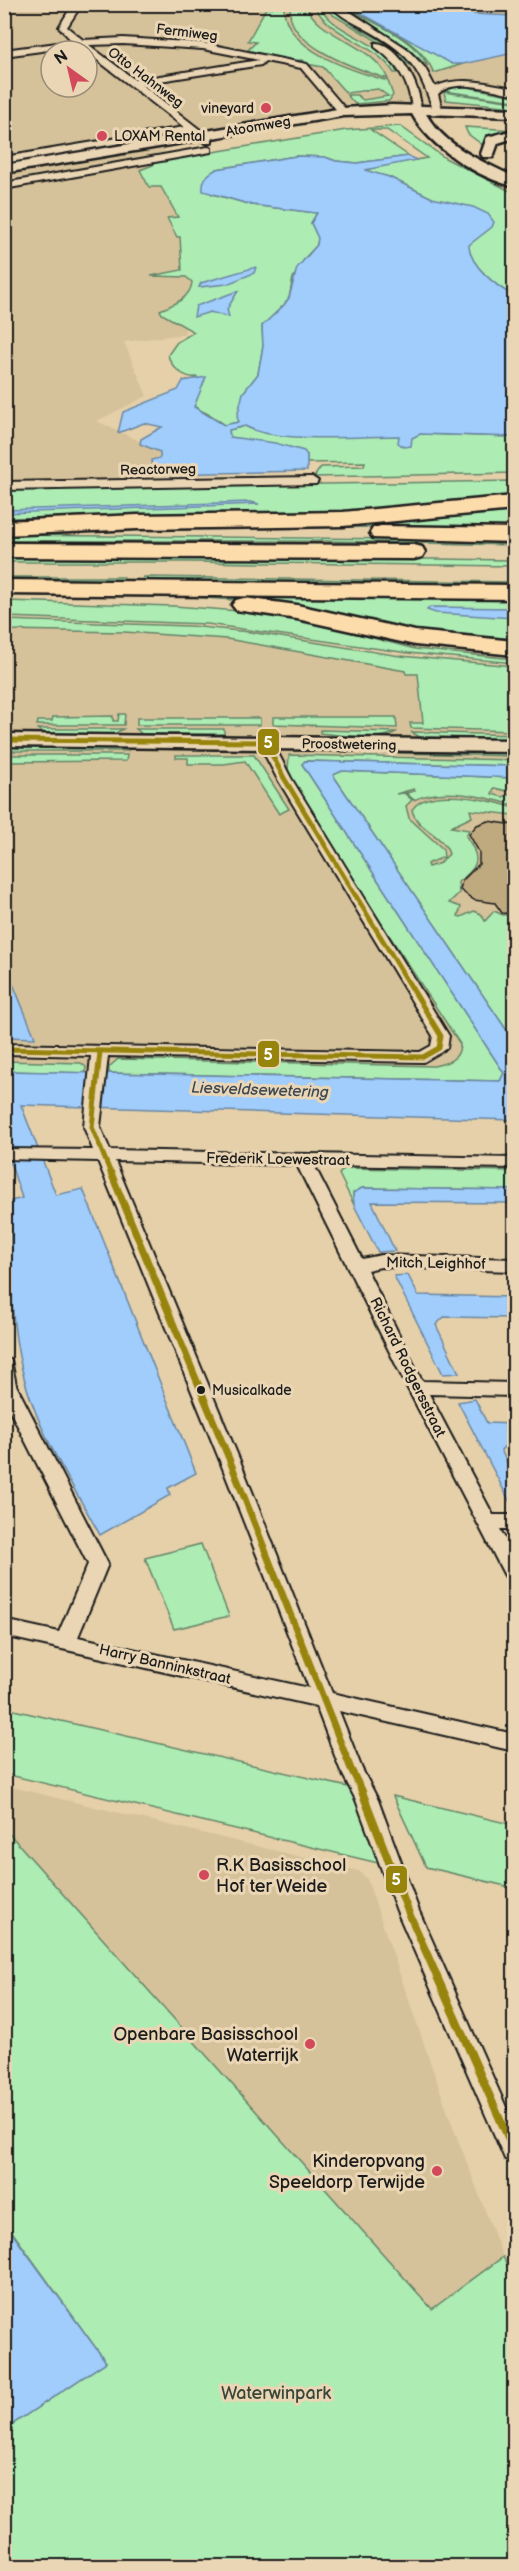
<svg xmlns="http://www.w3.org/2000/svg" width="519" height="2571" viewBox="0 0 519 2571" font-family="'Balsamiq Sans',sans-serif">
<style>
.built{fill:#d6c29a;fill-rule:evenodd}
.green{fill:#adecb3;stroke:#648468;stroke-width:1.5}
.water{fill:#a0cdfb;stroke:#6b86a2;stroke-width:1.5}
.building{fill:#bfaa80;stroke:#1c1c1c;stroke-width:1.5}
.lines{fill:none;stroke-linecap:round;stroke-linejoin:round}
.street-casing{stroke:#1c1c1c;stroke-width:4}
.secondary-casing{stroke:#1c1c1c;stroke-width:5}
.highway-casing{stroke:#1c1c1c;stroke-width:5}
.street{fill:#ead6b4;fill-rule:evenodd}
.secondary{fill:#ead6b4;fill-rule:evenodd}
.highway{fill:#fddcac;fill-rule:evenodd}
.bus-1-far2-casing{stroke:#ead6b4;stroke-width:9}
.bus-1-far1-casing{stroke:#ead6b4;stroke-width:11}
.bus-1-casing{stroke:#ead6b4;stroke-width:13}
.bus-1-far2{stroke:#97840d;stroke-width:5}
.bus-1-far1{stroke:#97840d;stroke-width:7}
.bus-1{stroke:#97840d;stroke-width:8}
.poi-dot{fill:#d1495b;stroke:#ead6b4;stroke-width:2}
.bus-dot{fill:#1c1c1c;stroke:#ead6b4;stroke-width:2}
.labels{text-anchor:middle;stroke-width:6;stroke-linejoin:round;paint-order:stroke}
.far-street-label{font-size:14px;fill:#1c1c1c;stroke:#ead6b4}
.far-poi-label{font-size:14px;fill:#1c1c1c;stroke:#ead6b4;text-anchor:end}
.bus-label{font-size:14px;fill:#1c1c1c;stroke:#ead6b4;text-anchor:start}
.street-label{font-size:15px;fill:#1c1c1c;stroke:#ead6b4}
.water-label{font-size:16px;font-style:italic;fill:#3d4854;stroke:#ead6b4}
.near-poi-label{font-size:18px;fill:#1c1c1c;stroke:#ead6b4;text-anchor:end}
.near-park-label{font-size:18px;fill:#39463a;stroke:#ead6b4}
.line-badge{stroke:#ead6b4;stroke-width:2}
.badge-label{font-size:16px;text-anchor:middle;font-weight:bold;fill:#fff}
</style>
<rect width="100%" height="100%" fill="#e5d0a9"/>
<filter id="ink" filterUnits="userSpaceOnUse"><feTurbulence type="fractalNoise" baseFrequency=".0167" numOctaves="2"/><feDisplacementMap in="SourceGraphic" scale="12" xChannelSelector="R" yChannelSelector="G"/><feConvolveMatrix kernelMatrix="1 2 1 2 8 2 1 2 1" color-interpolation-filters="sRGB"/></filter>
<g filter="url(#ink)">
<g class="built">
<path d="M4,5H514V16L473,14L474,12L359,6L463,64L514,53V106L459,103L338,105L167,137L161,166L205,220L184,334L124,342L147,396L97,421L173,457L104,491L5,492ZM51,51H87V87H51Z"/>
<path d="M5,620L190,626L250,632L400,656L514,666V1096L502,1077L5,1066Z"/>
<path d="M4,1785L359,1871L367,1879L449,2116L503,2257L432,2309L5,1829Z"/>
</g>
<g class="green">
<path d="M274,5H284C282,50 353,71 388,81L393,95L389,101L355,104L347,95H357L363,100L388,96L378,89L346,93L323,67L306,64L303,60L286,61L248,50L256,42L248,41L266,8H272Z"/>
<path d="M291,5H306C318,38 372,42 388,79C360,70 280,44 291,5Z"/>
<path d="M314,5H319C335,37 383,38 397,73H394C375,42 329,37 314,5Z"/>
<path d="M324,5H330C355,34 396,40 419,72L384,45L333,15Z"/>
<path d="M339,5L352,7V11C377,25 415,39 428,66L406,47L354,17Z"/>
<path d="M348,5L408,6L406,8L359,6L357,10L452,63L463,64L434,73C421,41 383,27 354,10L356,5Z"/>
<path d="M462,86L514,96V101L444,91L448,87Z"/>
<path d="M444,92L514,102V107L446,100Z"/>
<path d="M400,126L445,158L514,193V296C497,287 470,266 468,245L478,237L432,198L389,177L366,172L367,168L427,158L387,130H371L409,156L357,163L336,161L325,157L296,156L217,169L212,194L252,205L317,213L311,223L318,238L317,245L305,258L293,278L289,298L284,305L262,326L263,346L258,374L243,393L239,422L224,425C215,416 204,413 194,406L200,390L197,377C184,379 171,367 168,355L177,342L194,332L162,314L160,310C173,305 191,298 192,282L186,277L151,276L182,270L180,237H177L167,218L178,217L161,187H149L140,170L153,165V162L346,130Z"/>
<path d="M465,127L514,130V132L497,134L486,140L484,146L468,134Z"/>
<path d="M245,426C300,443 356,428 411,438L420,434L514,437V473L314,477L321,467L364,466L365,462L307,463V455L230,437L229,430Z"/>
<path d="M514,481V497L293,515L5,518L4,489Z"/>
<path d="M514,506V529L266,526Z"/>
<path d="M4,535L514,540V545L328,541H5Z"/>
<path d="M189,556L514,560V566L188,562H5L4,557Z"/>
<rect x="5" y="577" width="119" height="6"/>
<path d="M143,577L514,582V587L142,583Z"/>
<path d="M189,594L514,599V639L414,630L261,602L178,596Z"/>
<path d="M5,601L174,606L239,611L315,623L415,649L514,659V663L408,653L207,624L5,617Z"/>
<path d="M5,620L190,626L250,632L400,656L514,666V731L411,728L410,723H423L418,674H406L405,671L227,639L124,632L5,630Z"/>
<path d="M119,714H125L124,725H37L38,721H52L53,717L113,716V721H118Z"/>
<path d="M273,717H396L397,728L273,724Z"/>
<rect x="137" y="718" width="123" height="7"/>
<path d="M37,729H123L114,734H47Z"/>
<path d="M136,729H224V734H142Z"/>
<path d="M320,730L396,732C380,742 339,735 320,733Z"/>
<path d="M411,732L514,735V739L420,737Z"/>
<path d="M14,746H118L127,751H5Z"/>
<path d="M320,748L514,752V756L319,751Z"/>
<path d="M5,755H127L126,761L5,762Z"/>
<path d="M176,755H254L289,809L279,814L245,761L224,764H188V758H176Z"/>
<path d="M289,755L514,760V766L305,761L302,764L504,1073L500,1081L109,1073V1067L118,1059L434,1066C447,1063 460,1060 460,1044L297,794L288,770Z"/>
<path d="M342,771L514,778V788L507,791L494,788L492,794L503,797L514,793V805C485,797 443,786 414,800L406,793L415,791L414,789L396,794L404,793L412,800L406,806L409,818L443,849L444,857L427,864L428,867L440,863L449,854C443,834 417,830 412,810C426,785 493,800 514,808V815L470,810L472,817L451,827L469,830L466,836C481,858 480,866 458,882L459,893L449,903L461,907L458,916L461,917L474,911L481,914L485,921L494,911L503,915L514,914V1041L333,775Z"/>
<path d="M5,1061L81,1063L86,1067L85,1073L5,1071Z"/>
<path d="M345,1168L514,1171V1190L362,1188L353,1193L354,1205L339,1174Z"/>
<path d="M201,1544L229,1616L174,1629L145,1558Z"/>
<path d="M5,1708L352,1788L378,1863L5,1774Z"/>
<path d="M393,1796L514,1825V1888L426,1867Z"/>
<path d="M5,1829L432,2309L503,2257L514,2279V2566H5V2429L106,2362L5,2222Z"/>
</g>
<g class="water">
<path d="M359,6L474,12V14L514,16V53L463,64H452L357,11Z"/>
<path d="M296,156L325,157L336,161L357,163L409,156L416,160L365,170L389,177L432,198L473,207L488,214L494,222L492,227L469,245C469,265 497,287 514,296V437L420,434L412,438L411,446L404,447L398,443L399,436C361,436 276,444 245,426L229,430L230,437L275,443L304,451L307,455V471L165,474L152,468L151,460L160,458V452L140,444L141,439L162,427L144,423L118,433L123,412L178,390L183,381L206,377L194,407L224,425L239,422L237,417L243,393L258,374L263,346L262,326L284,305L289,298L297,268L317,245L318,238L311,223L317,213L252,205L203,191C202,179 207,174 217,169Z"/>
<path d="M256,267L254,273L227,284L199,287L201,283Z"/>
<path d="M238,291L227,309L229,317L210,312L194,317L196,306Z"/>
<path d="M250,502L259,504L4,513L5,510Z"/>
<path d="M430,607L514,608V618L436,613L427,610Z"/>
<path d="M305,761L514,766V778L342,771L333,775L514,1041V1120L21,1105L56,1195L83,1189L196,1473L168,1488L170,1495L100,1535C76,1491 48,1448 31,1400C8,1336 10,1268 11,1201L22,1198L5,1147L4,1071L500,1081L504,1073L302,764Z"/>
<path d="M4,962L34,1035L35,1038L5,1037Z"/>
<path d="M362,1188L514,1190V1203L372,1202L395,1251L378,1252L354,1205L353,1193Z"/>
<path d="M408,1275L418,1295L514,1297V1318L444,1317L436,1325L459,1373L443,1374L394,1276Z"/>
<path d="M475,1399L487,1423L514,1424V1445H506L501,1450L514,1477V1510L458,1402Z"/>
<path d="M4,2222L106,2362L5,2429H4Z"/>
</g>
<path class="building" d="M488,821L514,825V914L502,913L495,903L474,900L460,890L462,881L479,864V852L469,834L477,825Z"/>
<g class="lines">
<g class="street-casing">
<g id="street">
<path d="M73,4H82L67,27L83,40L123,38L203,43L307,64L348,112L340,114L301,68L265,61L261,65L141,84L212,139V143H206L190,131L4,163V157L184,127L79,46L4,56V50L72,41L59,27ZM123,44L203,49L259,60L135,80L89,45Z"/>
<path d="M329,4H338L406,48L425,68L435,87C459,75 489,84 514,88V94C494,91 455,77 438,94L442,110L434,112C418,65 409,53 364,28C351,21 339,16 329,4Z"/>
<path d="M375,43C398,42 425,92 420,112L412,110C410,82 397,63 375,47Z"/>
<path d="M208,147L211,148V152L4,189V183Z"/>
<path d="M312,477L318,481L316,484L4,490V482Z"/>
<path d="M270,738L277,742L278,753L291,778L449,1036L447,1048L423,1062L108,1056L100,1127L110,1150L514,1158V1168L314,1165L362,1259L381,1255L514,1259V1271L381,1267L367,1270L422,1381L514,1383V1396L429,1394L493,1515H514V1529H500L514,1556V1582L507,1579L504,1574L407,1387L297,1165L115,1161L240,1461L332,1693L514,1734V1751L339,1711L362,1769L378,1800L419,1911L514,2125V2162L505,2159L397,1911L356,1800L340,1769L316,1706L4,1636V1620L59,1632L88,1564L4,1399V1359L11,1360L16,1385L108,1564L78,1637L309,1688L220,1461L98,1161L4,1159V1149L93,1150L84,1127L91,1056L4,1054V1044L420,1052L431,1046L433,1036L277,778L264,753L263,742Z"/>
</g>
</g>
<g class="secondary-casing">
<g id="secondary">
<path d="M392,105L514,109V117L426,114C445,147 482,161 514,177V186C479,179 429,146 412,114L343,116L4,173V165L343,108Z"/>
<path d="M514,130V138L498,143L493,157H483L481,154L487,137Z"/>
<path d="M4,734L514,740V752L4,746Z"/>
</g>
</g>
<g class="highway-casing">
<g id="highway">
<path d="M514,496V510L343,526L137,529L4,535V521L137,515L343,512Z"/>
<path d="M381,526L514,528V542L373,538L370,533L373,528Z"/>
<path d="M4,543L414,545L422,547L425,552L422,557L414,559L4,557Z"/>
<path d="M4,580L514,585V599L4,594Z"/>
<path d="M244,598L297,605L415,631L514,641V655L415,645L297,619L236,610L232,605L236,600Z"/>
</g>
</g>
<use href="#street" class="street"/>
<use href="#secondary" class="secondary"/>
<use href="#highway" class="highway"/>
<g class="bus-1-far2-casing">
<g id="bus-1-far2">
<path d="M4,740L270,742L271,753L284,778L441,1036L439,1048L423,1057L4,1049"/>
<path d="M100,1052L92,1127L111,1174"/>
</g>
</g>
<g class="bus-1-far1-casing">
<path id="bus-1-far1" d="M111,1173L230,1461L351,1769L362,1791"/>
</g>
<g class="bus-1-casing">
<path id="bus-1" d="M361,1789L408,1911L514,2151"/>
</g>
<use href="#bus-1-far2" class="bus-1-far2"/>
<use href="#bus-1-far1" class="bus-1-far1"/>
<use href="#bus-1" class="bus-1"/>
</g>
</g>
<g class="poi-dot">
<circle cx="266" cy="108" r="6"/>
<circle cx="102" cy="136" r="6"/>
<circle cx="204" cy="1875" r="6"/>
<circle cx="310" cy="2044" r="6"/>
<circle cx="437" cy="2171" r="6"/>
</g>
<circle class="bus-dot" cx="201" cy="1390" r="5"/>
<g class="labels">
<g class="far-street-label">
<text transform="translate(187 32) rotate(7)" y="5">Fermiweg</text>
<text transform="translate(146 77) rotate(37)" y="5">Otto Hahnweg</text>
<text transform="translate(258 126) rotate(-10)" y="5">Atoomweg</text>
<text transform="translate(158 469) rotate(-1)" y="5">Reactorweg</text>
<text transform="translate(349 744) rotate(1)" y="5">Proostwetering</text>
</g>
<g class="far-poi-label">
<text x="254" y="113">vineyard</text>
<text x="114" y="141" text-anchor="start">LOXAM Rental</text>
</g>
<g class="bus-label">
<text x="212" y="1395">Musicalkade</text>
</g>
<g class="street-label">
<text transform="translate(278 1159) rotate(1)" y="5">Frederik Loewestraat</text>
<text transform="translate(436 1263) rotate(1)" y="5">Mitch Leighhof</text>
<text transform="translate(408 1367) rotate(64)" y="5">Richard Rodgersstraat</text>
<text transform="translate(165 1664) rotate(13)" y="5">Harry Banninkstraat</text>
</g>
<g class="water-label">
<text transform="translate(260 1089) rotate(2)" y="6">Liesveldsewetering</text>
</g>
<g class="near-poi-label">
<text x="216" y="1871" text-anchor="start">R.K Basisschool<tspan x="216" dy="21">Hof ter Weide</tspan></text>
<text x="298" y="2040">Openbare Basisschool<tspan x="298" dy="21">Waterrijk</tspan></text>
<text x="425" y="2167">Kinderopvang<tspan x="425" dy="21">Speeldorp Terwijde</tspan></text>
</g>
<g class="near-park-label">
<text x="276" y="2399">Waterwinpark</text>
</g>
</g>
<g class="line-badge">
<rect x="257" y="728" width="23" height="28" rx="6" fill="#97840d"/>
<rect x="257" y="1040" width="23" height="28" rx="6" fill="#97840d"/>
<rect x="385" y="1865" width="23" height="29" rx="6" fill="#97840d"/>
</g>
<g class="badge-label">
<text x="268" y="748">5</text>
<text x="268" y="1060">5</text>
<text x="396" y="1885">5</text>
</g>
<rect width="519" height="2571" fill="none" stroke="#ead6b4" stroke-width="24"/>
<rect x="12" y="12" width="495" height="2547" fill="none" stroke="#1c1c1c" stroke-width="2" filter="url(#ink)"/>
<g transform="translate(69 69) rotate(326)"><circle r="28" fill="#ead6b4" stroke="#988c77" stroke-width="1.5"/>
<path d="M0-4.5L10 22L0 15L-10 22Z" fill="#d1495b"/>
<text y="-9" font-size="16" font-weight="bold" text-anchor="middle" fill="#1c1c1c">N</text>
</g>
</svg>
